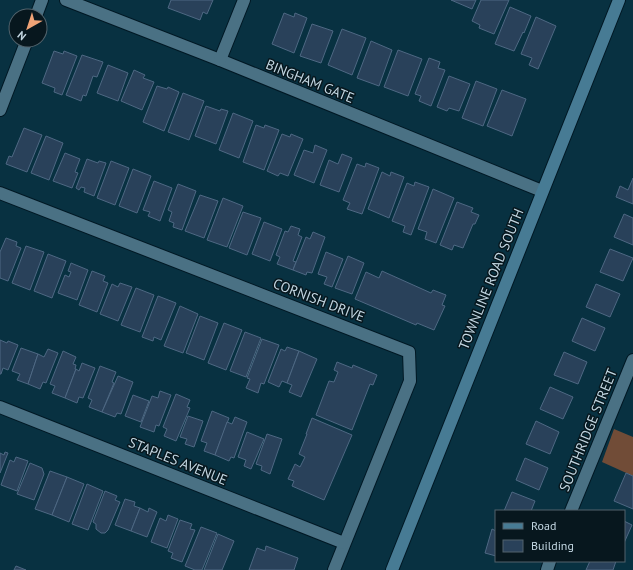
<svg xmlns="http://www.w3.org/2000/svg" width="633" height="570" viewBox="0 0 633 570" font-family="'PT Sans',sans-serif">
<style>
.green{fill:#714c37}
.building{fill:#29415a;stroke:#4e6883}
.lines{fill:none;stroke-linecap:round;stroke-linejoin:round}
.street-casing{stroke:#001824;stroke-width:14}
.secondary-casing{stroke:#001824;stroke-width:14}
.street{stroke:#4a7184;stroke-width:12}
.secondary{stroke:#477b94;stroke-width:12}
.labels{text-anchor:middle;stroke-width:3;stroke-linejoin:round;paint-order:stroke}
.street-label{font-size:14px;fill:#c2d6e1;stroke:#07171e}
</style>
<rect width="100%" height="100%" fill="#083141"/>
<path class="green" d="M614,429L633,437V476L602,462Z"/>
<g class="building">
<path d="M171,0H213L207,14L203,12L200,20L168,8Z"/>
<path d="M451,0H476L472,9Z"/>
<path d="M481,0H509L494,34L479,28L480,25L472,21Z"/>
<path d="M510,7L531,16L524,33L523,32L514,51L495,44Z"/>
<path d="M284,13L294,17L295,13L307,18L294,53L272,44Z"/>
<path d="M536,17L556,26L538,69L529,65L532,58L521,54Z"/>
<path d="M312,24L333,31L321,63L300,56Z"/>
<path d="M342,29L366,38L352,75L328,65Z"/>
<path d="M371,41L392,50L379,86L357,78Z"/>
<path d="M398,50L422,59L408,96L384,87Z"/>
<path d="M54,51L63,54L64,51L77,56L62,95L54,92L55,88L42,83Z"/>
<path d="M82,55L103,62L97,77L93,76L86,96L83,95L81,101L66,95Z"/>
<path d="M429,58L440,62L438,68L445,70L431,106L419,101L421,96L415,94Z"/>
<path d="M108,65L128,73L118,101L97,93Z"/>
<path d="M134,70L145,75L143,78L154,82L142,110L121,101Z"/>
<path d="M449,76L470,84L459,111L449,108L447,111L437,107Z"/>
<path d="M476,81L497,89L483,126L462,118Z"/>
<path d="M157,86L167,89L168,87L179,92L164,131L143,122Z"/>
<path d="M502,90L526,99L512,136L487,126Z"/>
<path d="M183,93L204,101L189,140L168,132Z"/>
<path d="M206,106L220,111L221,109L228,111L216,144L195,136Z"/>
<path d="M233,113L253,121L239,158L219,150Z"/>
<path d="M256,125L264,128L265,125L279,130L264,170L243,162Z"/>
<path d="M24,128L42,135L27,172L6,164L9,156L12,157Z"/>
<path d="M282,134L290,137L291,134L303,139L288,176L280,173L278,176L267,171Z"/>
<path d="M46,136L63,143L49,180L31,173Z"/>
<path d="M315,145L327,150L314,183L294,175L304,150L313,153Z"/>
<path d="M65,153L80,159L75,172L78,173L72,188L53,181Z"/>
<path d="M342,154L352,158L339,192L320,185L329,160L338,164Z"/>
<path d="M87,159L98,163L99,161L106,163L94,196L84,192L85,188L81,187L79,190L76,188Z"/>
<path d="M111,161L129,168L115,205L97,198Z"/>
<path d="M366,163L379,168L362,214L347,209L350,203L343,200L357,164L365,167Z"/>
<path d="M133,169L151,176L137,213L119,206Z"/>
<path d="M382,172L390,176L391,172L404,177L389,218L368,209Z"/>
<path d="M633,178V204L616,197L620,186L628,190Z"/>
<path d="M154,181L172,188L160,221L148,216L150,212L143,210Z"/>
<path d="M415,182L429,187L411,235L403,232L405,226L392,221L407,183L414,186Z"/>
<path d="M178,184L196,191L182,230L173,227L174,223L169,221L172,212L168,210Z"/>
<path d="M433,189L454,198L436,243L425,239L427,232L418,229Z"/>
<path d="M200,195L218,201L204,238L185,231Z"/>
<path d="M223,198L243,206L227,247L207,240Z"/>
<path d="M457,202L473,208L471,212L479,215L475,224H473L463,248L454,245L452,250L440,245Z"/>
<path d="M243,212L261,218L247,255L229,248Z"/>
<path d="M624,214L633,218V245L614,237Z"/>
<path d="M264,222L282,229L270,261L252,254Z"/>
<path d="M291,226L300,229L298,235L302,237L293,261L296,262L293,270L277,264L280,257L276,255L285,231L288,232Z"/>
<path d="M313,232L325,237L312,273L307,272L306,275L293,270L306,237L310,239Z"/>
<path d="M6,238L17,242L16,246L21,248L8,281L0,278V252Z"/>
<path d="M26,246L44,252L30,290L12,283Z"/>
<path d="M610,249L633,258L623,281L600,272Z"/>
<path d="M326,252L343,259L332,287L324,284L327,277L318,274Z"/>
<path d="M48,254L66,261L52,298L34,291Z"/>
<path d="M348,256L364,263L352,294L335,288Z"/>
<path d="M71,263L88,270L77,300L58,293L65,275L69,277L71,272L68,271Z"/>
<path d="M92,271L105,276L103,281L108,283L97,312L79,305Z"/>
<path d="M382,271L431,293L433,290L446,295L442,305L445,306L434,330L417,323L416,325L355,299L366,272L379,278Z"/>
<path d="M120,283L132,287L118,321L100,314L112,284L118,287Z"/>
<path d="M596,284L620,294L610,317L586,307Z"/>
<path d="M136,288L154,295L140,332L121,325Z"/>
<path d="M158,296L176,303L161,340L154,337L153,341L142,337Z"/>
<path d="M180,306L198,314L183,353L164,346Z"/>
<path d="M200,316L218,323L204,360L186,353Z"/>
<path d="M582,318L605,328L595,351L572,341Z"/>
<path d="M224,323L242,330L226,370L208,363Z"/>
<path d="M245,332L261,338L246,377L230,371Z"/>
<path d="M262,339L279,345L264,384L261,383L258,393L246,388L250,379L247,378Z"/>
<path d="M0,340L7,343L8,341L18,345L8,370L3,368L1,374H0Z"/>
<path d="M287,347L299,351L287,383L282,381L279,387L268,382L281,349L285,351Z"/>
<path d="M21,348L38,354L28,384L17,380L20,374L12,371Z"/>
<path d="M48,349L58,353L46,383L43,382L40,389L28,384L38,354L44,357Z"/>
<path d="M63,351L76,357L73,364L76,365L75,369H76L65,398L52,393L55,386L50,384Z"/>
<path d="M299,351L317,359L301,397L289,392L292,385L287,383Z"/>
<path d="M564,352L587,362L578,384L554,375Z"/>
<path d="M337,362L352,368L353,365L377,375L373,385L370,384L352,430L316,415L329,381L334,382L338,372L334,370Z"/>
<path d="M82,363L95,368L83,398L79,397L77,403L65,398L76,369L79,371Z"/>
<path d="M100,366L116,372L112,382L114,383L102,412L89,407L92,400L88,398Z"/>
<path d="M118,376L133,382L121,414L117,413L115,417L102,412Z"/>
<path d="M550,387L573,397L563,419L540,409Z"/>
<path d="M160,391L171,395L159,426L156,425L154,432L140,427L152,396L158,398Z"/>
<path d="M176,394L190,400L187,407L190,408L176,441L164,436L167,429L163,427Z"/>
<path d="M133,395L149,401L141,422L125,416Z"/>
<path d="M212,411L229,418L215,455L204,451L207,443L201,441Z"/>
<path d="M188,416L203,421L194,447L185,444L187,439L180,437Z"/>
<path d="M235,417L247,422L234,458L231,457L229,461L215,455L227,422L232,424Z"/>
<path d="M312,418L352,435L324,500L292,486L294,481L288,479L295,464L300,467L305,457L299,454L307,434H306Z"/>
<path d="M536,421L559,432L550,454L526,444Z"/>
<path d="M247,432L264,439L251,469L244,466L246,460L238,457Z"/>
<path d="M267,434L282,439L270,474L261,470L262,466L256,464Z"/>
<path d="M5,452L8,453L0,473V453L4,455Z"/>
<path d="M16,457L28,461L17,491L1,485L10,460L14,462Z"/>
<path d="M525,458L548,468L539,490L516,480Z"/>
<path d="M30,463L42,468L44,474L34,500L17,494Z"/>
<path d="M50,471L67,477L52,515L35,509Z"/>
<path d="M626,473L633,476V509L614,501Z"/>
<path d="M67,477L84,484L69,522L52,515Z"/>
<path d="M87,484L103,491L88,530L72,524Z"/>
<path d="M105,491L117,496L115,500L120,502L108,530L105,533H101L96,529V524L93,522Z"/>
<path d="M512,492L535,501L531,511H504Z"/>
<path d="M125,499L135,502L134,506L140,508L131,531L115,525Z"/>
<path d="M140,508L148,512L149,508L157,512L147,537L131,531Z"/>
<path d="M168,515L178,519L167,548L151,542L160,518L166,521Z"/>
<path d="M180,520L192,524L190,529L195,530L182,562L171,558L173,553L168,551Z"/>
<path d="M624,521L632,525L624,543Z"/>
<path d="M201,527L217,533L202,570H195L185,566Z"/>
<path d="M492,529L496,531V556L485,553Z"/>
<path d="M218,534L234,541L222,570H204Z"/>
<path d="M266,546L298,558L294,570H249L257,548L265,551Z"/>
<path d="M590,561H616L613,570H586Z"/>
<path d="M16,566L26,570H14Z"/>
</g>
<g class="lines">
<g class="street-casing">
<g id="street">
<path d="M66,0L220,60L542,191"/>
<path d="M36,16L42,0"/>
<path d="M220,60L244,0"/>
<path d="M0,110L27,40"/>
<path d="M0,193L409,352L410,381L334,570"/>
<path d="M0,407L344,543"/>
<path d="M571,511L633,360"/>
<path d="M547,570L550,561"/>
</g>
</g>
<g class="secondary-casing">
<path id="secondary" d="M392,570L619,0"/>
</g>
<use href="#street" class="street"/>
<use href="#secondary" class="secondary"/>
</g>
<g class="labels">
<g class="street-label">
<text transform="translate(310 81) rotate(22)" y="5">BINGHAM GATE</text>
<text transform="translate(491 279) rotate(-68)" y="5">TOWNLINE ROAD SOUTH</text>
<text transform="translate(319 300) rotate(21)" y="5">CORNISH DRIVE</text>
<text transform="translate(588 430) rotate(-68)" y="5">SOUTHRIDGE STREET</text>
<text transform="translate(178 461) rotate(22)" y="5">STAPLES AVENUE</text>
</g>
</g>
<rect x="495" y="510" width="130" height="52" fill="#07171e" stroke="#52636c"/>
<rect x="503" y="523" width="20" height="6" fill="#477b94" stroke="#52636c"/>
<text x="531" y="530" font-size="12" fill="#c2d6e1">Road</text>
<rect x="503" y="540" width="20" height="12" fill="#29415a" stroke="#52636c"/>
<text x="531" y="550" font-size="12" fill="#c2d6e1">Building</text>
<g transform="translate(28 28) rotate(219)"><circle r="19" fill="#07171e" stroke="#52636c"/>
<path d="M0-3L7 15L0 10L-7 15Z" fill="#efa377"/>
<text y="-6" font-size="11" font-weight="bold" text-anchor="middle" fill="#c2d6e1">N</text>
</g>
</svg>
